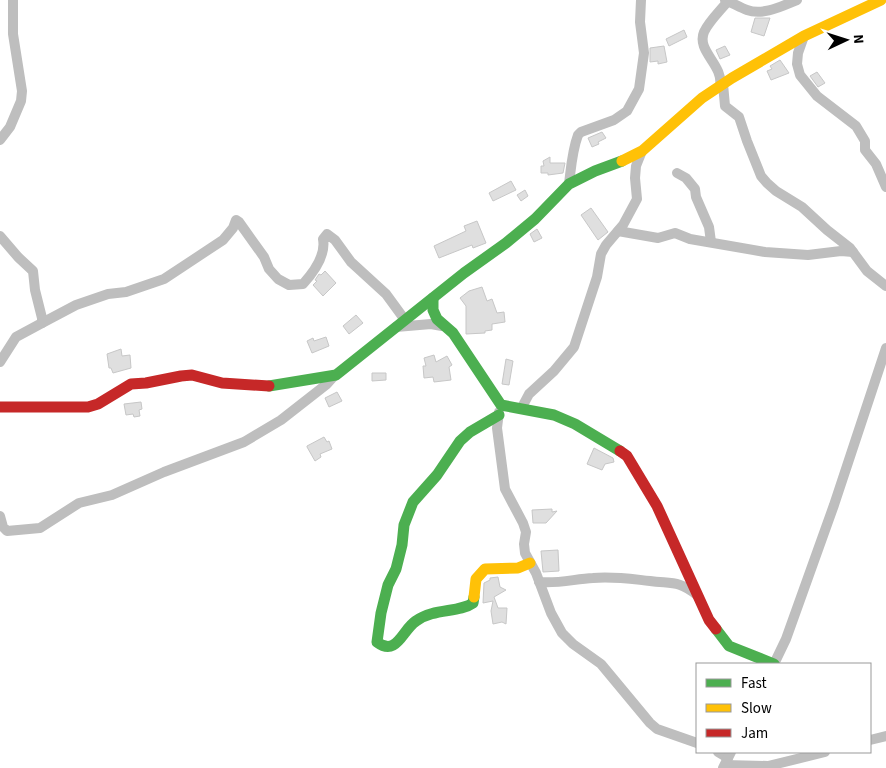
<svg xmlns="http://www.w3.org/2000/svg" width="886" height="768" viewBox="0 0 886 768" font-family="'Source Sans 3',sans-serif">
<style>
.building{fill:#dfdfdf;stroke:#c7c7c7}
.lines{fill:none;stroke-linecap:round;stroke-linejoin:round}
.street{stroke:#bebebe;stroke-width:10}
.fast{stroke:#4caf50;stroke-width:11}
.slow{stroke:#ffc107;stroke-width:11}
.jam{stroke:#c62828;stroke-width:11}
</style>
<rect width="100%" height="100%" fill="#fff"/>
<g class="building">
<path d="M755,18H770L764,36L751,32Z"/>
<path d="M684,30L687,37L669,46L666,39Z"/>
<path d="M664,46L667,62L658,64V61L650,62V48Z"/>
<path d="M725,46L730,55L720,59L716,50Z"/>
<path d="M780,60L789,73L771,80L767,71L772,69L770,66Z"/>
<path d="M817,72L825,83L818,87L810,76Z"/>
<path d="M602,132L606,138L598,142L599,144L592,147L588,138Z"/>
<path d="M550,157V163H565L563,173L548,175V173H541V166H544L543,161Z"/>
<path d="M511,181L516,190L493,201L489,193Z"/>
<path d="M525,190L528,196L521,201L517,195Z"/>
<path d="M591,208L608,232L598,240L581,215Z"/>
<path d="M477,221L486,243L473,248L472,245L439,258L434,246L466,231L464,226Z"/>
<path d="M537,229L542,238L534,242L530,234Z"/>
<path d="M325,271L336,283L323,296L313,285L317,281L315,280L319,274L321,275Z"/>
<path d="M482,287L487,301L492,299L497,313L504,312L505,322L492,324V330L485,331V333L466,334V306L460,298L469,291Z"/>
<path d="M356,315L363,323L349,334L343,326Z"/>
<path d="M326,337L329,346L312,353L307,341L313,338L314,341Z"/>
<path d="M121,349L122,356L130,355L131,368L113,373L111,368H109L107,354Z"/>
<path d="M434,355L436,362L447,356L452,365L449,367L451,380L434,382L433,377L424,378L423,366H426L424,358Z"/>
<path d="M506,359L513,361L509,385L502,384Z"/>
<path d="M372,373H386V380L372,381Z"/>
<path d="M337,392L342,401L329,407L325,398Z"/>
<path d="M141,402L142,409L139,410L140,416L134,417L133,414L126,415L124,404Z"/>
<path d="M324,437L327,442L329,441L332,449L320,454L321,457L315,461L307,447V446Z"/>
<path d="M594,448L613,458L614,462L605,464L602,470L587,464Z"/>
<path d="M552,509V512L557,511L546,523H533L532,510Z"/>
<path d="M558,550L559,571L543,572L541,551Z"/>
<path d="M498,577L500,587L506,590L494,597L498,608H507L506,624L502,622L493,624L491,611L493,601L483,603L484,583L490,580V578Z"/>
</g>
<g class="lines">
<g class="street">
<path d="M725,0C733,3 739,7 747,10C763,16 782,6 797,0"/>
<path d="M804,36L798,53L797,64L800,75L817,96L856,126L865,141V150L876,164L886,187"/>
<path d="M723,84L725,106L739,117L747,141L761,176L767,183L776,191L802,207L827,230L850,248L867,271L886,286"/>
<path d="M720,86C724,65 696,51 704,32C709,21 721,10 728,1"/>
<path d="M0,140L10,127L21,101L22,91L13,34V0"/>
<path d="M677,173L686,178L695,189L696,197L709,227L711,242"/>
<path d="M569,184C571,168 572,151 578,135L581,132L614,120L627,111L639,89L644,53L640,22L641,0"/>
<path d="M618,231L658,238L675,233L690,239L765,252L808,255L841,251L853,252"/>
<path d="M0,236L18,257L33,271L35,290L42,318V323L16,337L0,362"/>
<path d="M42,323L76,305L108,294L126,292L164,279L223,240L233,228L236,220L239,222L264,257L269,269L278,279L289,285L303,284C313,273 326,255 323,239L327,234L335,240L351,262L386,294L405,320"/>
<path d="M396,327L431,324L442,326"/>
<path d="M521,409L529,394L554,371L574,347L597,277L601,254L606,245L623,225L637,199L635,178L636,166L642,151"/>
<path d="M499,412L497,428L505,489L523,523L526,532L524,544L525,553L536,573L551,613L562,633L573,644L601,664L650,723L657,729L697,743"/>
<path d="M0,516L3,527L7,531L40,528L79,503L112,495L164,472L244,442L281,420L327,384L335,375"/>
<path d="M539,582C557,584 575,579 593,578C613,576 631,579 650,581C672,584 678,580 697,595"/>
<path d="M774,664L786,639L834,505L886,348"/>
<path d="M870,740L886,736"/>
<path d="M718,752L728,758"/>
<path d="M725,765L768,766L825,752"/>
<path d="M723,768L731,752"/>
</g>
<g class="fast">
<path d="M433,298V310L437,319L453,333L501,405L554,415L575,424L620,451"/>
<path d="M269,386L336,375L464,273L506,243L535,219L569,184L595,171L622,161"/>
<path d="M474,597L473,603C459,613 434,608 416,621C402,630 397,657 377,642L381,613L388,585L396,569L402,545L404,525L413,502L437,475L460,441L470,432L499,415"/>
<path d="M716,629L729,646L774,664"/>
</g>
<g class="slow">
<path d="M622,161L642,151L702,98L732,78L804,36L881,0"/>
<path d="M474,597L476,579L485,569L518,568L530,563"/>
</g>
<g class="jam">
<path d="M0,407H88L98,404L131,384L146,383L181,376L192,375L222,383L269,386"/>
<path d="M620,451L627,456L657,506L709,620L716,629"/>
</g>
</g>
<rect x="696" y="663" width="175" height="90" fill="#ffffff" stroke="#999999"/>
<rect x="706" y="679" width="25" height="8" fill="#4caf50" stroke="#999999"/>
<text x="741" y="688" font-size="15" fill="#000000">Fast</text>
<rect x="706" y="704" width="25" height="8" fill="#ffc107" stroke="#999999"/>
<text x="741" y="713" font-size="15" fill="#000000">Slow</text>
<rect x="706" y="729" width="25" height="8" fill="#c62828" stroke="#999999"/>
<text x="741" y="738" font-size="15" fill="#000000">Jam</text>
<g transform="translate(846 40) rotate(86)" stroke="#ffffff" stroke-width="4" paint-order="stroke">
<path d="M0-4L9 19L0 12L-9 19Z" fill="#000000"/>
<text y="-8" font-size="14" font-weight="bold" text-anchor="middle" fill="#000000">N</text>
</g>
</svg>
